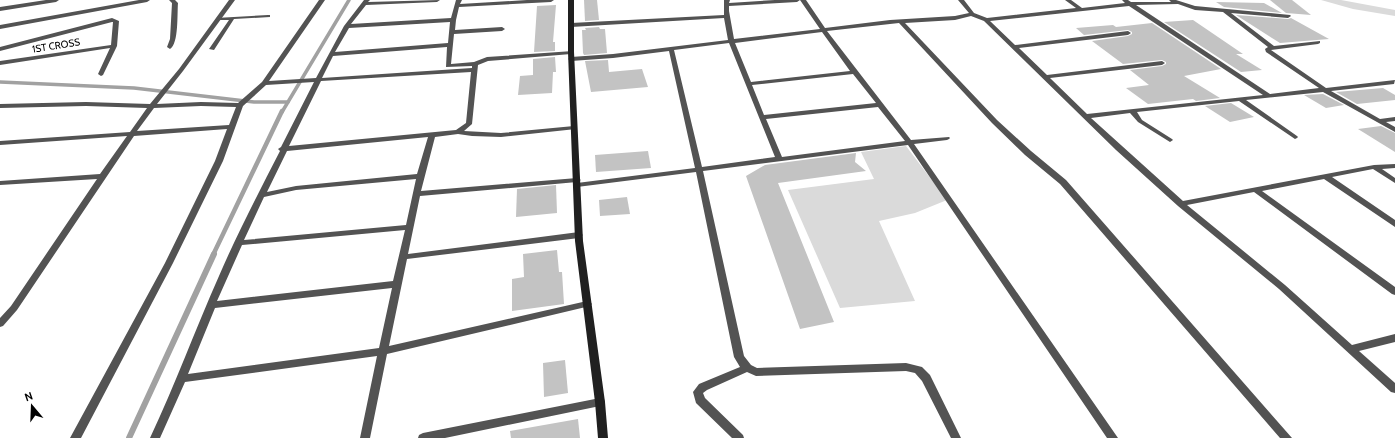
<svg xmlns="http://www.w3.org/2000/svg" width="1395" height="438" viewBox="0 0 1395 438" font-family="Cabin,sans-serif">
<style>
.green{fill:#dadada}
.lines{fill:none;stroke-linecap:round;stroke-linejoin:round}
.stream-far2{stroke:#a1a1a1;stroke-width:3.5}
.stream-far1{stroke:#a1a1a1;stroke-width:4.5}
.stream{stroke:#a1a1a1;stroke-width:6}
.building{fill:#c3c3c3}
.lane{fill:#535353;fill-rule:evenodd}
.street{fill:#535353;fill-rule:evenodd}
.secondary{fill:#202020;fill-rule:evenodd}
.labels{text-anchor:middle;stroke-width:3;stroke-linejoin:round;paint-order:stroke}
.far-street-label{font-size:10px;fill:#000;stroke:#fff}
</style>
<rect width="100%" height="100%" fill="#fff"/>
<g class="green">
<path d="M1321,0H1341L1395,10V16L1353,9Z"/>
<path d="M906,146L947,200L915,213L879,221L915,301L840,308L788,190L874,179L861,152Z"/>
</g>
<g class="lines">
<g class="stream-far2">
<path d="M0,82L134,88L254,102H288"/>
<path d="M282,112L349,0"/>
</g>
<path class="stream-far1" d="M213,255L282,111"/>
<path class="stream" d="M129,438L214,254"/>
</g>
<g class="building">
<path d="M584,0H597L599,20L585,21Z"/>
<path d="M1270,0H1292L1311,15L1286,13Z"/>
<path d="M1216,2L1264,3L1282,13L1224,7Z"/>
<path d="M556,5L553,42H555V51L534,52L537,6Z"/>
<path d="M1236,15L1288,19L1291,18L1329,39L1280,43Z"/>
<path d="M1193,20L1243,54H1236L1262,70L1241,72L1164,22Z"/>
<path d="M1152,23L1221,69L1184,76L1220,98L1196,101L1193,99L1148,104L1126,88L1149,85L1130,70L1162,66L1166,64V62L1162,60L1123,64L1092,41L1128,36L1132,34V32L1128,30L1084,35L1076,28L1113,25L1116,27Z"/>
<path d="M599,27L600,29H605L607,53L584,55L583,53L582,30H586L585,28Z"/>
<path d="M555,57L556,72H553L552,93L518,95L520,76L533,75V59Z"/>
<path d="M608,60L609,72L642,69L648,87L591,92L585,61Z"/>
<path d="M1383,88L1395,95V100L1357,104L1336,92Z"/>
<path d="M1323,94L1344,105L1326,108L1304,95Z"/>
<path d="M1231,103L1254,117L1230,122L1205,106Z"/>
<path d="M1381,126L1395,133V152L1358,129Z"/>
<path d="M648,151L651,168L596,172L595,155Z"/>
<path d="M856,153L855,162L866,171L778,183L834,322L800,329L746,176L765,165Z"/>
<path d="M556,185L557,213L516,217L517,189Z"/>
<path d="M627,197L630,214L600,216L599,200Z"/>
<path d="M557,250L559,272H562L564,304L512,311V279L524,277L523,254Z"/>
<path d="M565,360L568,393L544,397L543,363Z"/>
<path d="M578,419L580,438H511L510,431Z"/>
</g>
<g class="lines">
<path class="lane" d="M268,15H270V17L234,19L214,50L209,49L229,20H218L216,19V18Z"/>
<g class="street">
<path d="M46,0H59L56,2L0,11V7Z"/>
<path d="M139,0H150L147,2L0,29V25Z"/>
<path d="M169,0H175L178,3C177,13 179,44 170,49L167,47L170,39L172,3Z"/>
<path d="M229,0H235L183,71L157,104L201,102L238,103L262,82L319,0H325L269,81L316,78L344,26L364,0H370L368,2L440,0L437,2L366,5L351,24L451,18L456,0H462L460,4L527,0H554L551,2L459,7L456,20L455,30L502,27L505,29L502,31L454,34L451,64L474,62L487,57L573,51V53L571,54L488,61L478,65L472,124L464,131L501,133L574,126L577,128L576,129L501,137L472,136L458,134L435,137L421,191L577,178L581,180L577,182L420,196L408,254L579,232L583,235L579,238L407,259L389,346L587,301L590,302L592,304L590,306L387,354L370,438H360L377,356L185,382L160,438H150C175,385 195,330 219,276C237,234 259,192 280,151L278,149L281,147L314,82L266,85L243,106L223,161L173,263L81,438H70L165,263L215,161L227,129L134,136L17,310L3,326L0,327V318L11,306L97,179L0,185V181L100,174L127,136L0,145V141L130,132L147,108L86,106L0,108V104L86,102L150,104L179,69ZM450,22L448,43L335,52L349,28ZM447,47L446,67L472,66V68L322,78L333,56ZM471,72L466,123L456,130L289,146L321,81ZM201,106L236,107L229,125L137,131L154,108ZM428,137L417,174L296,186L267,192L287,151ZM416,179L406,225L244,240L264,197L296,190ZM405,230L393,281L217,301L242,245ZM392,288L379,348L188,374L215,308Z"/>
<path d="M724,0H730L729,3L775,0H800L797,2L729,6V11L734,39L820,29L800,0H806L825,28L890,20L955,16L969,13L958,0H964L974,13L987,18L1076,8L1065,0H1071L1082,8L1125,3L1122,0H1128L1131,2H1171L1169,0H1176L1195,6L1290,15L1291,16L1288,18L1231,13L1274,46L1320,41V43L1318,44L1271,50L1326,88L1395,80L1394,84L1331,91L1380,119L1395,117V121L1386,122L1395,127V132L1323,92L1246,100L1297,136L1298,137L1297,138L1295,139L1239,101L1137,112L1142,120L1172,139L1173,140L1170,142L1138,122L1130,113L1091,118L1183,201L1374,165L1395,164V168L1382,169L1395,178V183L1373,169L1332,177L1395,220V227L1324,179L1262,191L1395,287V295L1392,294L1254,192L1187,205L1285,285L1352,345L1395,334V342L1359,351L1395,383V393L1391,392L1279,289L1178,206L1116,150L984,21L971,16L955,20L905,23L997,120L1031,151L1066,180L1292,438H1280L1060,184L1025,155L992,123L899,23L827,31L911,140L949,137L950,138L949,139L947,140L914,144L1118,438H1107L908,145L703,171L744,356L751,365L757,368L906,363L922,367L930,375L961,438H951L922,381L915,373L906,371L756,376L747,372L707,390L703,393L705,398L743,435L744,438H732L696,403L693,392L699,384L740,367L734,357L696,172L577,187L573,185L577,183L695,168L669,51L613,58L571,61L568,59L571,57L613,54L728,40L724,18L571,27L568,25L571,23L724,15ZM1178,4L1195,10L1223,12L1268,47L1265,49L1266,52L1319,88L1270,94L1136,5ZM1129,6L1263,95L1087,114L1050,78L1162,65L1165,63L1162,61L1047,75L1019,48L1128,35L1131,33L1128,31L1015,45L990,21ZM822,32L850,71L751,82L735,43ZM729,43L775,157L702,167L674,50ZM853,74L876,103L764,115L752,85ZM878,107L905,141L782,157L766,119Z"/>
<path d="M112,18L119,21L117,46L103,75L101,76L98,74L110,48L0,65V61L111,45L113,22H112L0,51V47Z"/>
<path d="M600,398L604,399L605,402L604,405L600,406L445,438H418L419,435L423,433Z"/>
</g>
<path class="secondary" d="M568,0H574V52L583,241L605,402L608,438H598L595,402L575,241L568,52Z"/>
</g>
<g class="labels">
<g class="far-street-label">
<text transform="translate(56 45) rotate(-9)" y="4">1ST CROSS</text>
</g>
</g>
<g transform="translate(32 406) rotate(341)" stroke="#ffffff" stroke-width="3" paint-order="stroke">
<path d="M0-3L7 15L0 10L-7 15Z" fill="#000000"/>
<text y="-6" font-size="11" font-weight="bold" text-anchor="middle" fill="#000000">N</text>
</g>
</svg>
